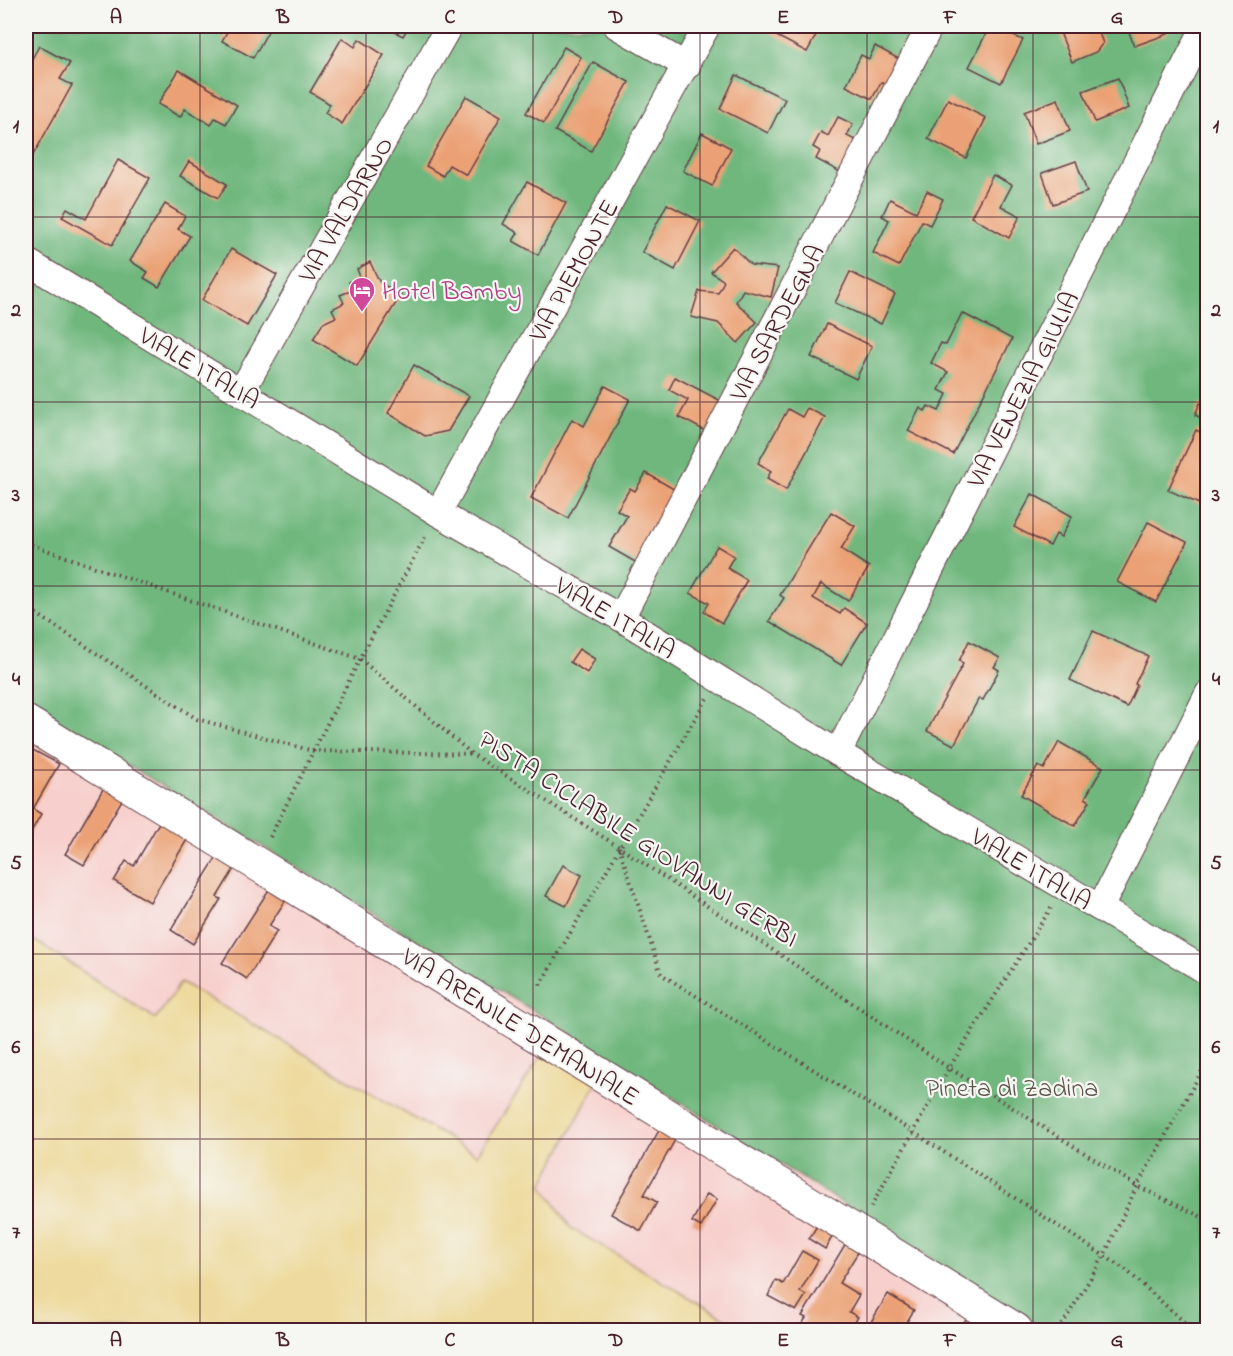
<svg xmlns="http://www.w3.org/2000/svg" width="1233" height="1356" viewBox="0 0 1233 1356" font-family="'Indie Flower',sans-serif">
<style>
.built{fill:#f7d0cd}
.forest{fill:#6fb77e;stroke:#5c6b54;stroke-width:1.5}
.sand{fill:#eeda9e;stroke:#9c7c64;stroke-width:1.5}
.building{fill:#eba175}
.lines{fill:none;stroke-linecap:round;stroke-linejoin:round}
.street-casing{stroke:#633e45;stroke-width:28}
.secondary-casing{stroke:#633e45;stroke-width:35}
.path{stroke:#633e45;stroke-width:4;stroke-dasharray:1.5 4.5;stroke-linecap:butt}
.street{stroke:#fff;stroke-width:26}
.secondary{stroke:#fff;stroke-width:33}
.grid{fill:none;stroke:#4a1f2b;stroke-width:1.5;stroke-opacity:0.55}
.labels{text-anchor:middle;stroke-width:4.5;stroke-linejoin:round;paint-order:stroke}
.street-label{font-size:26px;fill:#4a1f2b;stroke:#f6f6f2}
.hotel-label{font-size:26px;fill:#b23c85;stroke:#f6f6f2;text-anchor:start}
.park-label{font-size:26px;fill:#5d564a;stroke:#f6f6f2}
.neatline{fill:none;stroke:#4a1f2b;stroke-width:2}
.grid-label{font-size:20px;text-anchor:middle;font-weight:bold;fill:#4a1f2b}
</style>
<rect width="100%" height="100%" fill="#f6f6f2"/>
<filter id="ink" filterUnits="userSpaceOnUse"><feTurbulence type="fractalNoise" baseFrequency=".0167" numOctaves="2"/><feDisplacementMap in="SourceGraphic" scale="12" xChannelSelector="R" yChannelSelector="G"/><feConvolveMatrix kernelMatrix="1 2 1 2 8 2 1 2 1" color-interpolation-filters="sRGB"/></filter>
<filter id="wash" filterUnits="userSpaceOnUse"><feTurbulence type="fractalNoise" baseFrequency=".008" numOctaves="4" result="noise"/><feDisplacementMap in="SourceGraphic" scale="24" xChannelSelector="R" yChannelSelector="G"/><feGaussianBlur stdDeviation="1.35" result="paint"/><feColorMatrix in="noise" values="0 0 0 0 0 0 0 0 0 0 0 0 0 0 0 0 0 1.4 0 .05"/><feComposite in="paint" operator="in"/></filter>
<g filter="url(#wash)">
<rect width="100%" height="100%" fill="#efecdb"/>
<g class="built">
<path d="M26,703L560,1027L478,1155L181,983L156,1019L26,935Z"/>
<path d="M609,1059L1046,1330H745L571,1228L542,1185Z"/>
</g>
<path class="forest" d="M26,26H1207V1330H1046L560,1027L26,703Z"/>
<path class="sand" d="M26,935L156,1019L181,982L477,1155L560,1027L609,1059L542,1185L571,1228L745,1330H26Z"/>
<g id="blocks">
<g class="building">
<path d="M224,26H271L253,58L222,41L229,28Z"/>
<path d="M383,26H409L403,36Z"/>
<path d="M765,26H821L807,52L763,29Z"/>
<path d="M990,26L1023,40L1001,83L969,67Z"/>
<path d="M1067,26H1096L1103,43L1096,52L1072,62L1061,35Z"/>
<path d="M1127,26H1165L1168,34L1134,46Z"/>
<path d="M342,38L355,47L359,39L384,55L342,124L325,113L330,104L310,92Z"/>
<path d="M39,46L70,63L60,79L72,85L26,168V70Z"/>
<path d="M875,46L899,59L886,85L881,82L872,99L846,86L861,55L869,59Z"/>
<path d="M564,47L581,57L544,123L526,113Z"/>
<path d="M593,62L629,82L591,151L555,131Z"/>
<path d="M179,70L237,105L226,124L215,118L211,125L185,109L180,117L158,104Z"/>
<path d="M736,75L785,99L768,133L720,109Z"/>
<path d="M1118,78L1129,108L1095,122L1083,91Z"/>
<path d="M466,96L501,116L467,175L449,165L443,176L426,166Z"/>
<path d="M948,99L986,118L966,158L928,139Z"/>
<path d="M1058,99L1070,131L1036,144L1024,112Z"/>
<path d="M838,117L853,124L847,136L859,142L842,173L816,159L820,151L813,147L821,132L828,136Z"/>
<path d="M702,133L731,148L712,186L683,171Z"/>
<path d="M118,160L150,178L112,245L62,217L67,208L86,219Z"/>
<path d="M189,161L227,184L218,198L180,176Z"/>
<path d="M1076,161L1087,192L1053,204L1042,173Z"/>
<path d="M993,175L1012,185L1001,206L1020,216L1009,238L971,217Z"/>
<path d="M527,182L566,203L538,255L513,241L518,233L503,224Z"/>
<path d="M927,191L943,199L930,225L922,221L899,266L873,253L889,220L882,216L890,199L916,212Z"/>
<path d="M165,204L185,216L178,229L190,236L159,287L144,278L148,272L130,261Z"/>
<path d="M667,204L700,221L675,270L642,252Z"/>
<path d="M733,247L751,265L778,268L771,297L743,290L736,302L757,322L738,343L718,323L691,317L699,291L718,293L724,281L711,272Z"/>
<path d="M231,249L277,275L247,326L202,300Z"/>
<path d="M370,262L380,283L401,295L357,366L313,339L323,323L336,317L332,309L344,303L340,295L353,290L349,282L360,277L357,269Z"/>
<path d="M850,272L895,294L881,324L835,303Z"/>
<path d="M962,313L1012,339L953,454L908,431L920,408L925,411L928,406L939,411L947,394L939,390L948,372L931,363L941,343L946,345Z"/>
<path d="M827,324L872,346L856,379L811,357Z"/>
<path d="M414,365L469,396L448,431L425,436L388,413Z"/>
<path d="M675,377L723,402L707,432L679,417L688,400L669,390Z"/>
<path d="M605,386L630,399L568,518L531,498L572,419L584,426Z"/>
<path d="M1208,399V421L1195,415L1200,403L1205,406Z"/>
<path d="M807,408L825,417L786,490L767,479L771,471L758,463L788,409L802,417Z"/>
<path d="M1196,430L1208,436V508L1168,490Z"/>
<path d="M646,473L684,495L642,566L609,547L627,516L617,510L630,488L635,491Z"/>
<path d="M1032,494L1072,516L1061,537L1056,534L1050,546L1014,527Z"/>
<path d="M831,512L855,526L841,549L869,567L848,601L821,584L813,598L840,614L844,608L867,623L841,665L769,621L784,598L780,595Z"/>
<path d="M1148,522L1187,542L1156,602L1117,582Z"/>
<path d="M717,546L734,556L727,568L747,580L722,623L704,612L709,603L690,593Z"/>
<path d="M1093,631L1148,656L1135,684L1137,685L1127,707L1070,680Z"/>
<path d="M969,641L1000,658L994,667L999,670L983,700L979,698L954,745L927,731L963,664L959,661Z"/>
<path d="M579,649L595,659L587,673L570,662Z"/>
<path d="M1059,742L1103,767L1085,798L1090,801L1075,826L1021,795L1038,766L1044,769Z"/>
<path d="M31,749L59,764L33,809L41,814L26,841V758Z"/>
<path d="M110,777L129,788L84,865L65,854Z"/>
<path d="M160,821L188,838L150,902L114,881L126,861L134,866Z"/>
<path d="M216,858L234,869L217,897L221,899L193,944L171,930Z"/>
<path d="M563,865L582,875L566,906L546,896Z"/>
<path d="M270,888L287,898L269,926L277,931L247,979L222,963Z"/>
<path d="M664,1122L680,1131L644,1195L657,1202L641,1231L611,1214Z"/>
<path d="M707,1194L717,1199L701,1227L692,1222Z"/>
<path d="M827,1209L843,1219L825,1249L809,1239Z"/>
<path d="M852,1233L865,1241L839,1283L859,1295L849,1312L858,1317L850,1330H798L806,1318L802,1316Z"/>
<path d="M802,1251L818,1260L800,1292L806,1295L796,1311L768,1296L776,1280L783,1284Z"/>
<path d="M888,1294L914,1310L902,1330H866Z"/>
<path d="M979,1299L988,1304L971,1330H959Z"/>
</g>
</g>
</g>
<g filter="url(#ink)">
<use href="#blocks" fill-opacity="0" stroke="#633e45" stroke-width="1.5"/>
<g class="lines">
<g class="street-casing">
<g id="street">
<path d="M617,26L687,66"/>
<path d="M26,261L438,513L621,618L838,753L1208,972"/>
<path d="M241,392L449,26"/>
<path d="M438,513L707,26"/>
<path d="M621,618L930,26"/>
<path d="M838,753L1205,26"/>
<path d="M1100,908L1208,694"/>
</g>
</g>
<g class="secondary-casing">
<path id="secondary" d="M26,722L1016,1330"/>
</g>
<g class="path">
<path d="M26,543L360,659L472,754L619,847L949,1068L1137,1186L1208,1220"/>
<path d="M26,607L197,719L313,751L472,754"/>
<path d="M270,837L360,659L426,535"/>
<path d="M619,847L661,974L913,1132L1126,1270L1183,1321L1202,1330"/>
<path d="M540,985L707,698"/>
<path d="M871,1207L949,1068L1051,908"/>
<path d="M1059,1330L1104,1256L1137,1186L1208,1060"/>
</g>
<use href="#street" class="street"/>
<use href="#secondary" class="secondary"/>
</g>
</g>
<path class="grid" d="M200,26V1330M366,26V1330M533,26V1330M700,26V1330M867,26V1330M1033,26V1330M26,217H1208M26,402H1208M26,586H1208M26,770H1208M26,954H1208M26,1139H1208"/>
<defs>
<g id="hotel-pin" transform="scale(1.35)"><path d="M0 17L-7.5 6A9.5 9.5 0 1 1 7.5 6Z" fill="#d1479c" stroke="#f6f6f2"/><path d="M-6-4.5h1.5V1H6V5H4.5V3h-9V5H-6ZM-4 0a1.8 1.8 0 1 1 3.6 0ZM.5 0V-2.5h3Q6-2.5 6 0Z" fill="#fff"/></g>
</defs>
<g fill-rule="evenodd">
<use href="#hotel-pin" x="362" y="290"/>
</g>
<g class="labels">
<g class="street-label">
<text transform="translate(345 209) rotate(-60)" y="9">VIA VALDARNO</text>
<text transform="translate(573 270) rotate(-61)" y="9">VIA PIEMONTE</text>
<text transform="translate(776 322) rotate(-62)" y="9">VIA SARDEGNA</text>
<text transform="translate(200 367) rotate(31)" y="9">VIALE ITALIA</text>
<text transform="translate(1022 389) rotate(-63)" y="9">VIA VENEZIA GIULIA</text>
<text transform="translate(616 617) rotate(31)" y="9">VIALE ITALIA</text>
<text transform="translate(639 838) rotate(33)" y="9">PISTA CICLABILE GIOVANNI GERBI</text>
<text transform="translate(1032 868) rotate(31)" y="9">VIALE ITALIA</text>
<text transform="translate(521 1026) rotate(32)" y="9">VIA ARENILE DEMANIALE</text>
</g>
<g class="hotel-label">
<text x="382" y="299">Hotel Bamby</text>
</g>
<g class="park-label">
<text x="1012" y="1096">Pineta di Zadina</text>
</g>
</g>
<rect width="1233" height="1356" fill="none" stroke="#f6f6f2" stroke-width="66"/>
<rect x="33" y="33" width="1167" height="1290" class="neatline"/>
<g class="grid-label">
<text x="116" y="23">A</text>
<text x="283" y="23">B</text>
<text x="450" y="23">C</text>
<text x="616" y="23">D</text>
<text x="783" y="23">E</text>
<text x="950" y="23">F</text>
<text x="1117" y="23">G</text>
<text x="16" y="132">1</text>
<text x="1216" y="132">1</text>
<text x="16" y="316">2</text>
<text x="1216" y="316">2</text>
<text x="16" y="501">3</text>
<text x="1216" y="501">3</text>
<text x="16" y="685">4</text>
<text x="1216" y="685">4</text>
<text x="16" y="869">5</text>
<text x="1216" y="869">5</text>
<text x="16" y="1053">6</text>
<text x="1216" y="1053">6</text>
<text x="16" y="1238">7</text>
<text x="1216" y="1238">7</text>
<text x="116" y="1346">A</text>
<text x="283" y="1346">B</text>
<text x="450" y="1346">C</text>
<text x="616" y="1346">D</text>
<text x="783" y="1346">E</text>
<text x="950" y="1346">F</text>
<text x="1117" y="1346">G</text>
</g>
</svg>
